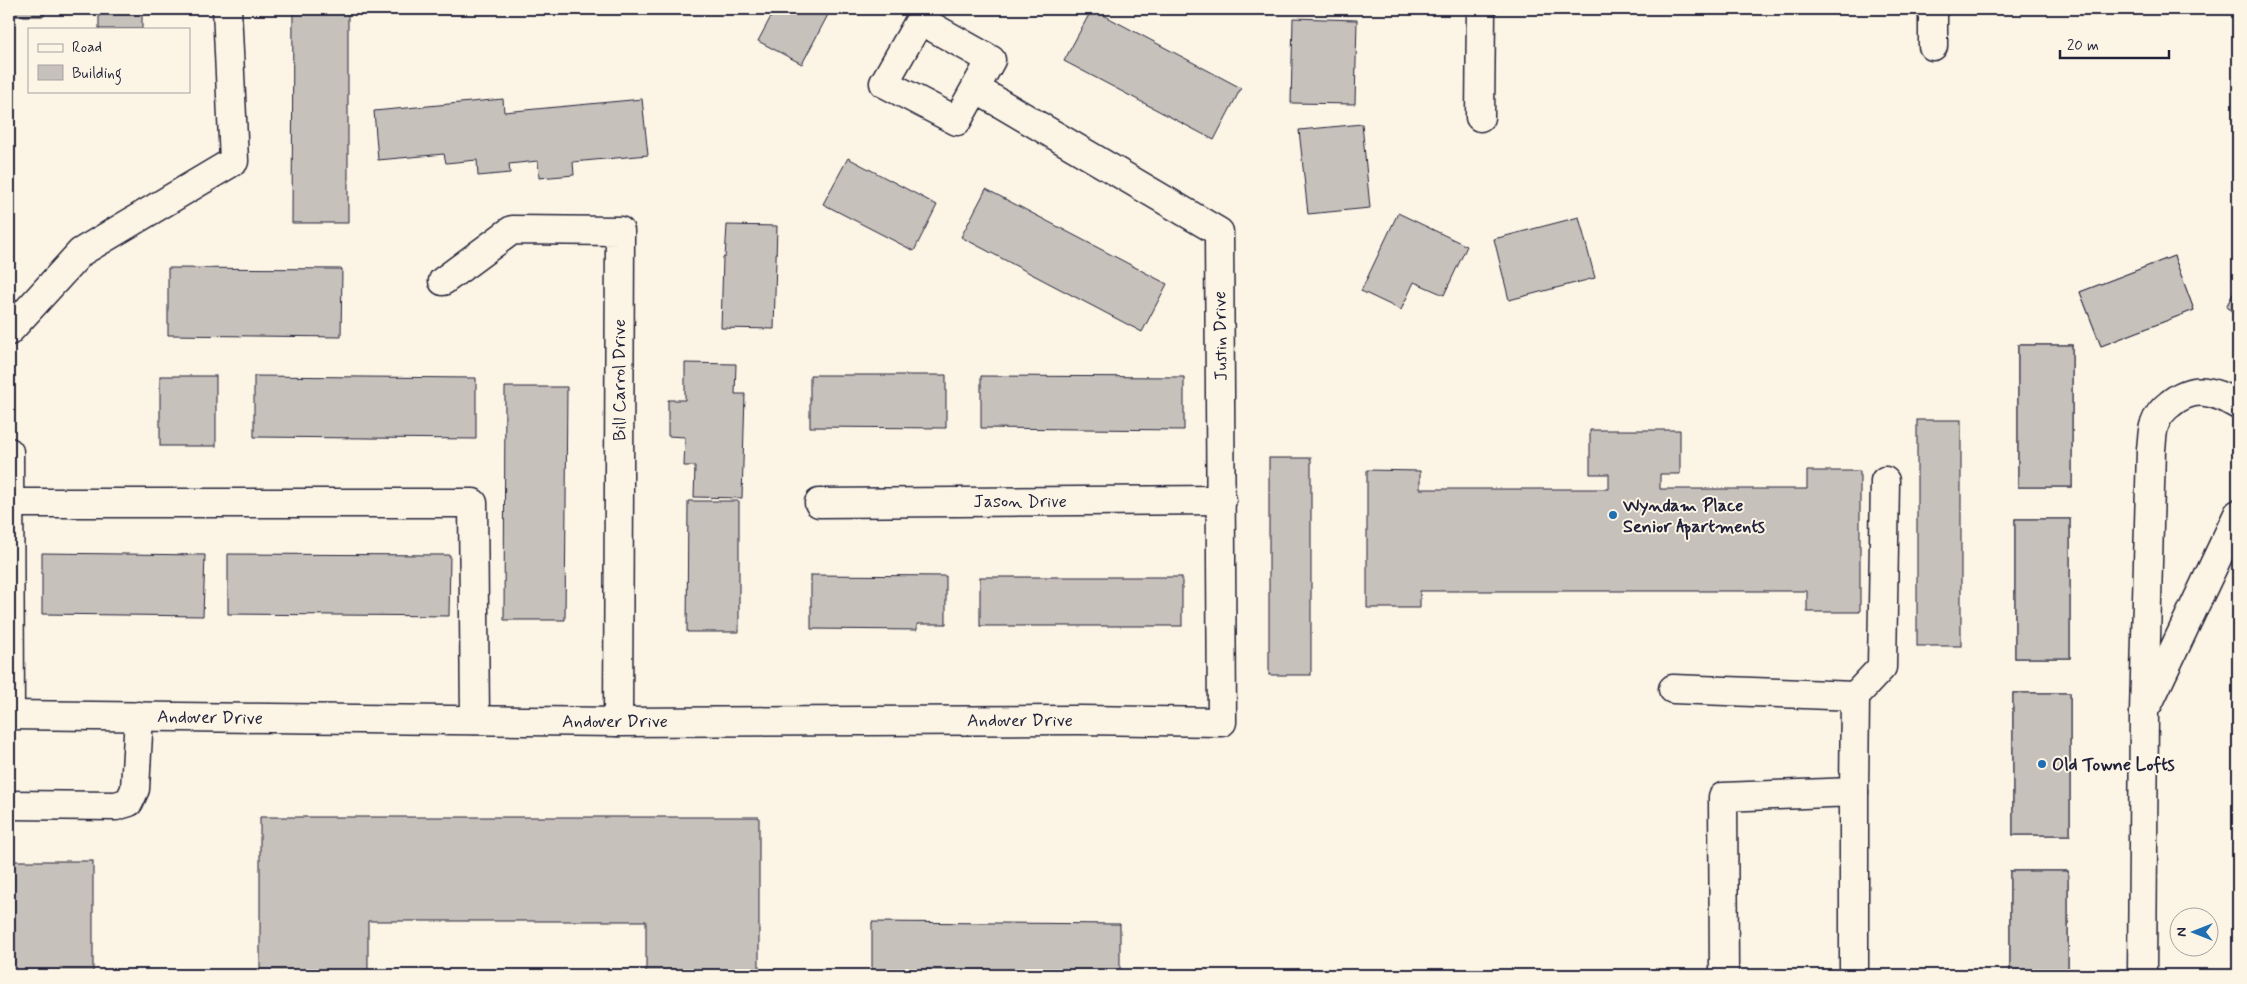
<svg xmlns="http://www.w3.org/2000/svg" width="2247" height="984" viewBox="0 0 2247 984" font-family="Mynerve,sans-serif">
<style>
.building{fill:#c6c1bb;stroke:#22223b}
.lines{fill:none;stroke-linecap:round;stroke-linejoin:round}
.minor-casing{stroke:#22223b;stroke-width:31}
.minor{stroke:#fcf5e5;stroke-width:28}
.poi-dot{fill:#1f6fb2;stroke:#fcf5e5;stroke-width:2}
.labels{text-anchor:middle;stroke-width:4;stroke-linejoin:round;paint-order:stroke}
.street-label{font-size:18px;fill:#22223b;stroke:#fcf5e5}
.poi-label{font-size:18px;font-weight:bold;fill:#22223b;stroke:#fcf5e5;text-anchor:start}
</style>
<rect width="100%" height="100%" fill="#fcf5e5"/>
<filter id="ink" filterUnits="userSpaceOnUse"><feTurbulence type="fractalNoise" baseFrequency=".02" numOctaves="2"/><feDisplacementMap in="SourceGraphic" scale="10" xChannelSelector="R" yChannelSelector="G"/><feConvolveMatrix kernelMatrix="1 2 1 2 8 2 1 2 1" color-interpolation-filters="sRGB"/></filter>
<g filter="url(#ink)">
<g class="building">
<rect x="9" y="9" width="35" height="7"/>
<rect x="99" y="9" width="43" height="20"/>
<path d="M293,9H348V223H292Z"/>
<path d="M775,9H831L802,64L758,41Z"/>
<path d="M1092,9L1241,88L1214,140L1064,61Z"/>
<path d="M1293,18L1357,20L1355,104L1291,103Z"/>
<path d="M503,99L504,112L642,99L648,155L573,162L574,175L539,178L538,161L509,164L510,173L478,176L477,160L446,163L444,154L378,160L374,111Z"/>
<path d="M1362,124L1370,208L1308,214L1299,130Z"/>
<path d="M848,158L937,205L914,251L823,204Z"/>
<path d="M986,189L1167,284L1142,332L961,237Z"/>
<path d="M1398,213L1467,246L1444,295L1414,282L1401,310L1361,291Z"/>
<path d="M1579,217L1595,278L1509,300L1494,239Z"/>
<path d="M727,225L777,226L774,329L721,328L723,257L725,258Z"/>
<path d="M2174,256L2194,310L2101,346L2080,292Z"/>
<path d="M2174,256L2194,310L2101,346L2080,292Z"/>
<path d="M168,268L342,269L341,337L168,335Z"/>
<path d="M2238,285V315L2226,307Z"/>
<path d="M2238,285V315L2226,307Z"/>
<rect x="2018" y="345" width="54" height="142"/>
<rect x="2018" y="345" width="54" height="142"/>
<path d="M685,363L736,364L735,394H745L742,498L694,497L695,466H684L685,437L668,436V400H685Z"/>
<path d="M810,375H946V428L810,427Z"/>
<rect x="160" y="376" width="56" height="70"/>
<path d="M254,376L476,378V439L254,437Z"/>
<path d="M981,376L1184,377V430L981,428Z"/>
<path d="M505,387H567L565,620H504Z"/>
<rect x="1917" y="420" width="44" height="226"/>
<path d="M1590,430H1680V474H1660V489H1807V471H1860V612H1807V591H1420V608H1367V470L1420,471V489H1609V474H1590Z"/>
<rect x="1269" y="458" width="42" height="217"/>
<path d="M688,501H739V632H687Z"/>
<rect x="2015" y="519" width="55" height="139"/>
<rect x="2015" y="519" width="55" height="139"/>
<path d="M42,553L205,555L203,616L42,614Z"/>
<path d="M228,554L450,555L449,616L228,614Z"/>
<path d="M811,575L946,576V624H917V630L811,629Z"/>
<rect x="980" y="577" width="202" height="49"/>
<rect x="2013" y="693" width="57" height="142"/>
<rect x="2013" y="693" width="57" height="142"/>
<path d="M260,817H759V975H646V921H368V975H260Z"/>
<rect x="9" y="861" width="84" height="114"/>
<path d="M2237,869L2238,975H2236Z"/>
<path d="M2237,869L2238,975H2236Z"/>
<rect x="2010" y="871" width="58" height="104"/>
<rect x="2010" y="871" width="58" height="104"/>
<path d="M872,922L1120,924V975H872Z"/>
</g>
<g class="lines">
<g class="minor-casing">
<g id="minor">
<path d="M1933,9V46"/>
<path d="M920,20L991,60L957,121L884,83Z"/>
<path d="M1480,117L1481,9"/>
<path d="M443,281L512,230L620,231L618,722"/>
<path d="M9,331L81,252L234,161L227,9"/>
<path d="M9,452L10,715"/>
<path d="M9,503H473L475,720"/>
<path d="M819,503L1222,500"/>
<path d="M1673,689L1855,696L1854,792"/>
<path d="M1855,696L1882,667L1885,481"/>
<path d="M2149,702L2238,514"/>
<path d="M9,715L618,722L1080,720L1222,722L1219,232L976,89"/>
<path d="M9,805L116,806L129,802L135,789L139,716"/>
<path d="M1724,975L1723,797L1854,792V975"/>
<path d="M2142,975L2144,713L2151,449C2152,442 2152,433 2154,426C2157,417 2163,409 2170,404C2194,384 2214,391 2238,405"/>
</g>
</g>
<use href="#minor" class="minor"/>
</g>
</g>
<g class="poi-dot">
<circle cx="1613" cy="515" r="5"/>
<circle cx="2042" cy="764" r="5"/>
</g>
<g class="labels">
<g class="street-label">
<text transform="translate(1220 336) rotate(-91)" y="6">Justin Drive</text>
<text transform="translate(619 380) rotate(-90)" y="6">Bill Carrol Drive</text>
<text x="1020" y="507">Jason Drive</text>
<text transform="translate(210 717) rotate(1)" y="6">Andover Drive</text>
<text x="1020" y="726">Andover Drive</text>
<text x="615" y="727">Andover Drive</text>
</g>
<g class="poi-label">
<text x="1623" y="511">Wyndam Place<tspan x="1623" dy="21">Senior Apartments</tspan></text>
<text x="2052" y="770">Old Towne Lofts</text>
</g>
</g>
<rect width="2247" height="984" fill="none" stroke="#fcf5e5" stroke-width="30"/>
<rect x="15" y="15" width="2217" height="954" fill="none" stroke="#22223b" stroke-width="2" filter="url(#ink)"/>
<rect x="28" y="28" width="162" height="65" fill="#fcf5e5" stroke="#a5a1a1"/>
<rect x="38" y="44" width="25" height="8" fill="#fcf5e5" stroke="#a5a1a1"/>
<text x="72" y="52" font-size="15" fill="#22223b">Road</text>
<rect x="38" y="65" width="25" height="15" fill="#c6c1bb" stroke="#a5a1a1"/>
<text x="72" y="78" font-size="15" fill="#22223b">Building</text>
<g transform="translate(2194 932) rotate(270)"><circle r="24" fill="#fcf5e5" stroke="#a5a1a1"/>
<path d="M0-4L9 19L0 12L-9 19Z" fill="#1f6fb2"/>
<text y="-8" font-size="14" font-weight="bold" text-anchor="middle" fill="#22223b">N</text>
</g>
<path d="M2060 50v8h109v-8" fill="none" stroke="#22223b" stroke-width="2.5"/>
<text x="2067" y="50" font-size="15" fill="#22223b" stroke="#fcf5e5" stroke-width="4" paint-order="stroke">20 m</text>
</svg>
